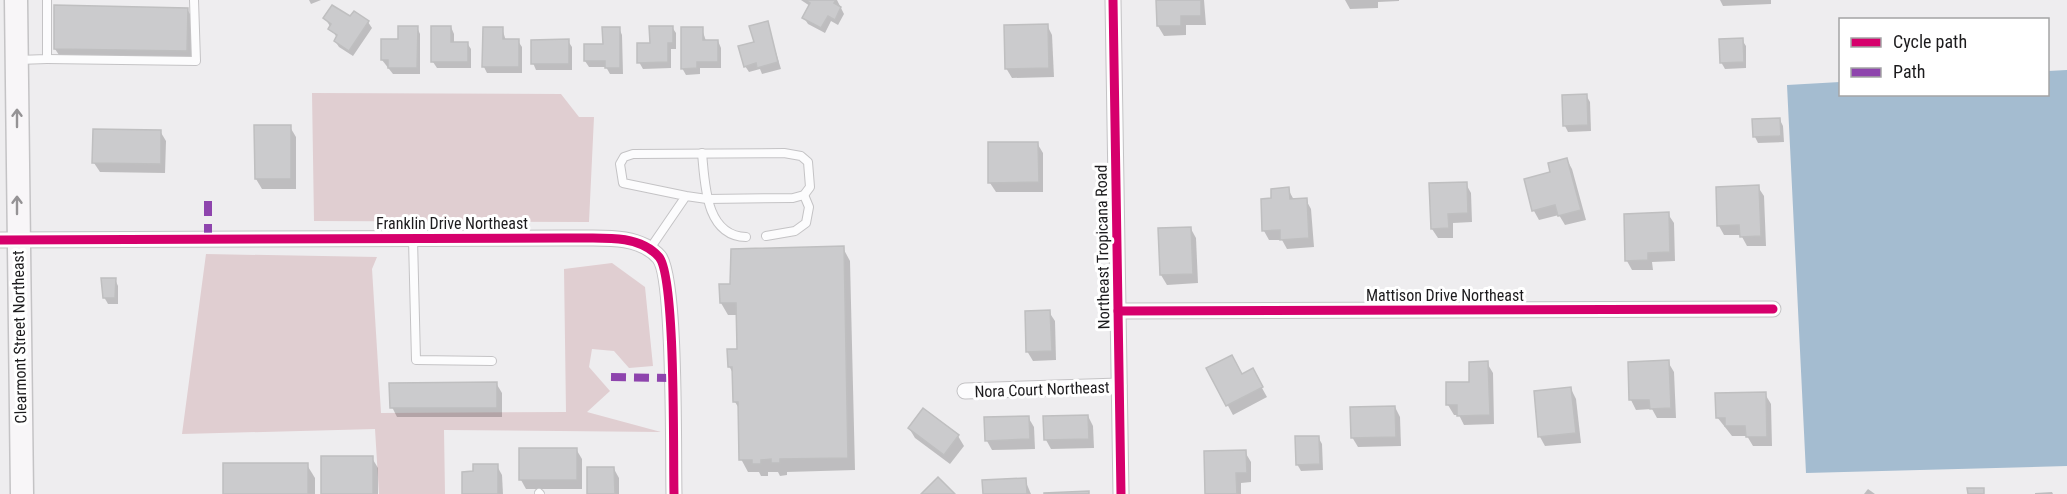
<svg xmlns="http://www.w3.org/2000/svg" width="2067" height="494" viewBox="0 0 2067 494" font-family="'Roboto Condensed',sans-serif">
<style>
.green{fill:#e0ced1}
.water{fill:#a4bcd0}
.shadow{fill:#0003}
.building{fill:#cbcbcd;stroke:#bfbfc0;stroke-width:1.5}
.lines{fill:none;stroke-linecap:round;stroke-linejoin:round}
.lane-casing{stroke:#c4c3c5;stroke-width:10}
.street-casing{stroke:#c4c3c5;stroke-width:17}
.secondary-casing{stroke:#c4c3c5;stroke-width:25}
.lane{stroke:#fcfcfd;stroke-width:8}
.street{stroke:#fcfcfd;stroke-width:15}
.secondary{stroke:#f8f6f8;stroke-width:22}
.quiet{stroke:#8e44ad;stroke-width:8;stroke-dasharray:15 8;stroke-linecap:butt}
.cycleway-casing{stroke:#fff;stroke-width:13}
.cycleway{stroke:#d6006c;stroke-width:9}
.oneway{stroke:#959395}
.labels{text-anchor:middle;stroke-width:6;stroke-linejoin:round;paint-order:stroke}
.street-label{font-size:16px;fill:#1c1b1d;stroke:#fff}
</style>
<rect width="100%" height="100%" fill="#eeedef"/>
<g class="green">
<path d="M312,93L561,94L579,117H594L589,222L314,221Z"/>
<path d="M206,254L377,257L372,269L381,413L566,412L564,269L612,263L645,287L653,366L629,368L614,351L592,349L589,367L610,391L587,412L661,432L444,430L445,494H379L375,429L182,434Z"/>
</g>
<path class="water" d="M2067,70V466L1806,473L1787,85L1840,82V94H2048V71Z"/>
<g class="shadow">
<path d="M309,0H321L311,4Z"/>
<path d="M801,0H837L844,14L838,25L831,21L825,33L808,24L804,18L810,6Z"/>
<path d="M1158,0H1204L1206,25H1186V35L1164,36L1158,26Z"/>
<path d="M1345,0H1399V1L1378,2V8L1350,9Z"/>
<path d="M1720,0H1771V4L1723,6Z"/>
<path d="M187,9L193,19L192,60L61,58L55,49Z"/>
<path d="M325,18H350L368,22L372,28L353,56L339,47L335,41L337,38Z"/>
<path d="M767,23L781,69L762,74L760,69L749,72L745,66Z"/>
<path d="M1047,25L1052,35L1054,77L1012,78L1006,68Z"/>
<path d="M417,27L420,34V74H393L382,60Z"/>
<path d="M451,27L454,34V43H467L471,49V68H437L433,62Z"/>
<path d="M672,27L676,33V49H671V68L643,69L639,62L651,44Z"/>
<path d="M502,28L506,41H518L522,47V73H487L484,67Z"/>
<path d="M619,28L622,35L623,74H610L606,67H589L585,61V46H604Z"/>
<path d="M702,29L706,41H718L721,48V68H700V74L686,75L682,68Z"/>
<path d="M1742,40L1746,46V68L1725,69L1721,62Z"/>
<path d="M568,41L572,47V70H536L533,63Z"/>
<path d="M1586,95L1590,102L1591,131L1568,132L1565,126Z"/>
<path d="M1780,120L1783,126L1784,142L1758,143L1755,137Z"/>
<path d="M290,127L296,137V189H262L256,179Z"/>
<path d="M160,131L166,141L165,173L100,172L94,163Z"/>
<path d="M1037,143L1043,153V192H996L990,183Z"/>
<path d="M1567,160L1572,169L1586,220L1565,225L1559,215L1539,220L1534,211L1525,180L1552,173Z"/>
<path d="M1466,184L1471,193L1472,222L1453,223V238H1438L1432,229Z"/>
<path d="M1758,187L1764,196L1766,246H1747L1741,235H1724L1719,226Z"/>
<path d="M1288,189L1294,200H1306L1311,209L1314,247L1287,249L1282,240H1269L1264,231L1273,199Z"/>
<path d="M1668,214L1674,223L1675,261L1652,262L1653,270H1632L1627,261Z"/>
<path d="M1191,229L1196,238L1198,283L1167,285L1161,275Z"/>
<path d="M843,248L850,261L855,470L787,472V475L780,476L778,472H768V476H761L759,472H748L741,459L740,410L735,402L734,375L729,366L739,350L738,315H728L721,303L731,285Z"/>
<path d="M115,279L118,286V304H108L104,297Z"/>
<path d="M1049,312L1055,321L1056,360L1033,361L1027,351Z"/>
<path d="M1668,362L1674,372L1676,418H1657L1652,409L1636,410L1631,400Z"/>
<path d="M1487,363L1493,373L1494,424L1464,425L1459,415H1454L1448,405Z"/>
<path d="M1208,369L1242,376L1252,370L1267,397L1233,415Z"/>
<path d="M496,383L502,393V417H397L392,407Z"/>
<path d="M1571,389L1576,399L1581,443L1545,446L1540,437Z"/>
<path d="M1765,394L1771,404L1772,446H1753L1747,436H1732L1717,417Z"/>
<path d="M1395,407L1400,417L1401,446L1358,447L1352,437Z"/>
<path d="M1088,416L1093,426L1094,448L1051,449L1046,440Z"/>
<path d="M1028,417L1034,427L1035,449L992,450L987,441Z"/>
<path d="M909,428L958,436L964,446L950,464L915,438Z"/>
<path d="M1318,437L1322,444L1323,470L1301,471L1297,464Z"/>
<path d="M576,449L582,459V489H526L521,480Z"/>
<path d="M1245,452L1251,462V482L1241,483V494H1206Z"/>
<path d="M372,458L378,468V494H322Z"/>
<path d="M307,465L315,478V494H225Z"/>
<path d="M497,466L502,475L503,494H464L474,473Z"/>
<path d="M614,469L619,478V494H588Z"/>
<path d="M1025,480L1031,494H984Z"/>
<path d="M1868,489L1875,494H1864Z"/>
<path d="M2052,492L2053,494H2035V493Z"/>
</g>
<g class="building">
<path d="M805,0H836L834,3L841,7L835,20L828,16L821,28L802,18L810,3Z"/>
<path d="M1156,0H1201V16H1181V26H1157Z"/>
<path d="M54,5L188,8L187,51L54,49Z"/>
<path d="M332,5L350,16L354,11L369,21L349,51L334,41L337,35L328,29L331,24L323,18Z"/>
<path d="M768,21L778,62L757,68L756,63L744,67L738,46L754,42L749,26Z"/>
<path d="M1048,24L1049,68L1005,69L1004,25Z"/>
<path d="M398,26H418L417,68H388V60H381V39H398Z"/>
<path d="M431,26H451V42H468V62H431Z"/>
<path d="M649,26H673V43H668V62L637,63V43H650Z"/>
<path d="M483,27H503V39H519V67H482Z"/>
<path d="M602,27H620V68H605V61H584V44H603Z"/>
<path d="M681,27H703V40H718V62H697V68L681,69Z"/>
<path d="M1743,38L1744,62L1720,63L1719,39Z"/>
<path d="M569,39V64H531V40Z"/>
<path d="M1587,94L1588,125L1563,126L1562,95Z"/>
<path d="M1780,118L1781,136L1753,137L1752,119Z"/>
<path d="M254,125H291V179H255Z"/>
<path d="M93,129L161,130V164L92,163Z"/>
<path d="M988,142H1038L1039,182L988,183Z"/>
<path d="M1567,158L1581,210L1558,216L1555,205L1532,211L1524,179L1550,172L1548,163Z"/>
<path d="M1467,182L1468,213L1448,214L1449,228L1431,229L1429,183Z"/>
<path d="M1759,185L1761,236L1740,237L1739,225L1717,226L1716,187Z"/>
<path d="M1289,187L1290,199L1307,198L1309,238L1280,240V230L1262,231L1261,199L1271,198V189Z"/>
<path d="M1669,212L1670,252L1648,253V260L1625,261L1624,214Z"/>
<path d="M1191,227L1193,274L1160,275L1158,228Z"/>
<path d="M844,246L848,458L780,459V463H771V459L761,460V464H752V460H739L738,402H733L732,367H728L727,349H737L736,303H720L719,284H730L731,249Z"/>
<path d="M101,278H116L115,298H103Z"/>
<path d="M1050,310L1052,351L1026,352L1025,311Z"/>
<path d="M1232,355L1242,374L1253,368L1263,387L1226,406L1206,368Z"/>
<path d="M1669,360L1671,408L1650,409L1649,400H1629L1628,362Z"/>
<path d="M1488,361L1490,415L1457,416V405H1446V382H1469V362Z"/>
<path d="M497,382V408H390L389,383Z"/>
<path d="M1571,387L1576,433L1538,437L1534,391Z"/>
<path d="M1766,392L1767,437H1746L1745,426H1725V418H1716L1715,393Z"/>
<path d="M1395,406L1396,437L1351,438L1350,407Z"/>
<path d="M923,408L959,435L944,455L908,428Z"/>
<path d="M1088,415L1089,439L1044,440L1043,416Z"/>
<path d="M1029,416L1030,439L985,441L984,417Z"/>
<path d="M1295,436H1319L1320,464L1296,465Z"/>
<rect x="519" y="448" width="58" height="32"/>
<path d="M1246,450L1247,473H1236L1237,494H1205L1204,451Z"/>
<rect x="321" y="456" width="52" height="38"/>
<rect x="223" y="463" width="85" height="31"/>
<path d="M473,464H498V494H462V472L473,471Z"/>
<path d="M587,467H614L615,494H587Z"/>
<path d="M938,477L955,494H921Z"/>
<path d="M1026,478L1027,494H983L982,480Z"/>
<path d="M1967,488H1984V494H1968Z"/>
<path d="M1089,491V494H1044V493Z"/>
</g>
<g class="lines">
<g class="lane-casing">
<g id="lane">
<path d="M47,59L196,61L194,0"/>
<path d="M18,60L47,59V0"/>
<path d="M702,153C705,183 705,236 746,237"/>
<path d="M766,236L795,231L806,223L809,207L804,195"/>
<path d="M413,239L416,360L492,361"/>
<path d="M649,250L686,196L707,199L793,198L804,195L810,187L808,162L801,156L784,153L633,154L624,157L620,164L623,183L686,196"/>
<path d="M539,493L540,494"/>
</g>
</g>
<g class="street-casing">
<g id="street">
<path d="M1113,0L1121,494"/>
<path d="M0,240L564,238C595,239 637,232 659,257C676,277 673,457 674,494"/>
<path d="M1118,311L1773,309"/>
<path d="M965,391L1119,386"/>
</g>
</g>
<g class="secondary-casing">
<path id="secondary" d="M16,0L22,494"/>
</g>
<use href="#lane" class="lane"/>
<use href="#street" class="street"/>
<use href="#secondary" class="secondary"/>
<g class="quiet">
<path d="M208,239V193"/>
<path d="M611,377L671,378"/>
</g>
<g class="cycleway-casing">
<g id="cycleway">
<path d="M1113,0L1121,494"/>
<path d="M0,240L564,238C595,239 637,232 659,257C676,277 673,457 674,494"/>
<path d="M1118,311L1773,309"/>
</g>
</g>
<use href="#cycleway" class="cycleway"/>
</g>
<defs><path id="oneway-shaft" d="M-6 0H5M1.5-3L5.5 0L1.5 3" fill="none" stroke-width="1.6" stroke-linecap="round" stroke-linejoin="round" transform="scale(1.5)"/></defs>
<g class="oneway">
<use href="#oneway-shaft" transform="translate(17 118) rotate(-90)"/>
<use href="#oneway-shaft" transform="translate(17 205) rotate(-90)"/>
</g>
<g class="labels">
<g class="street-label">
<text x="452" y="229">Franklin Drive Northeast</text>
<text transform="translate(1102 247) rotate(-91)" y="6">Northeast Tropicana Road</text>
<text x="1445" y="301">Mattison Drive Northeast</text>
<text transform="translate(19 337) rotate(-91)" y="6">Clearmont Street Northeast</text>
<text transform="translate(1042 389) rotate(-2)" y="6">Nora Court Northeast</text>
</g>
</g>
<rect x="1839" y="18" width="210" height="78" fill="#ffffff" stroke="#a4a4a5" stroke-width="1.5"/>
<rect x="1851" y="38" width="30" height="9" fill="#d6006c" stroke="#a4a4a5" stroke-width="1.5"/>
<text x="1893" y="48" font-size="18" fill="#1c1b1d">Cycle path</text>
<rect x="1851" y="68" width="30" height="9" fill="#8e44ad" stroke="#a4a4a5" stroke-width="1.5"/>
<text x="1893" y="78" font-size="18" fill="#1c1b1d">Path</text>
</svg>
